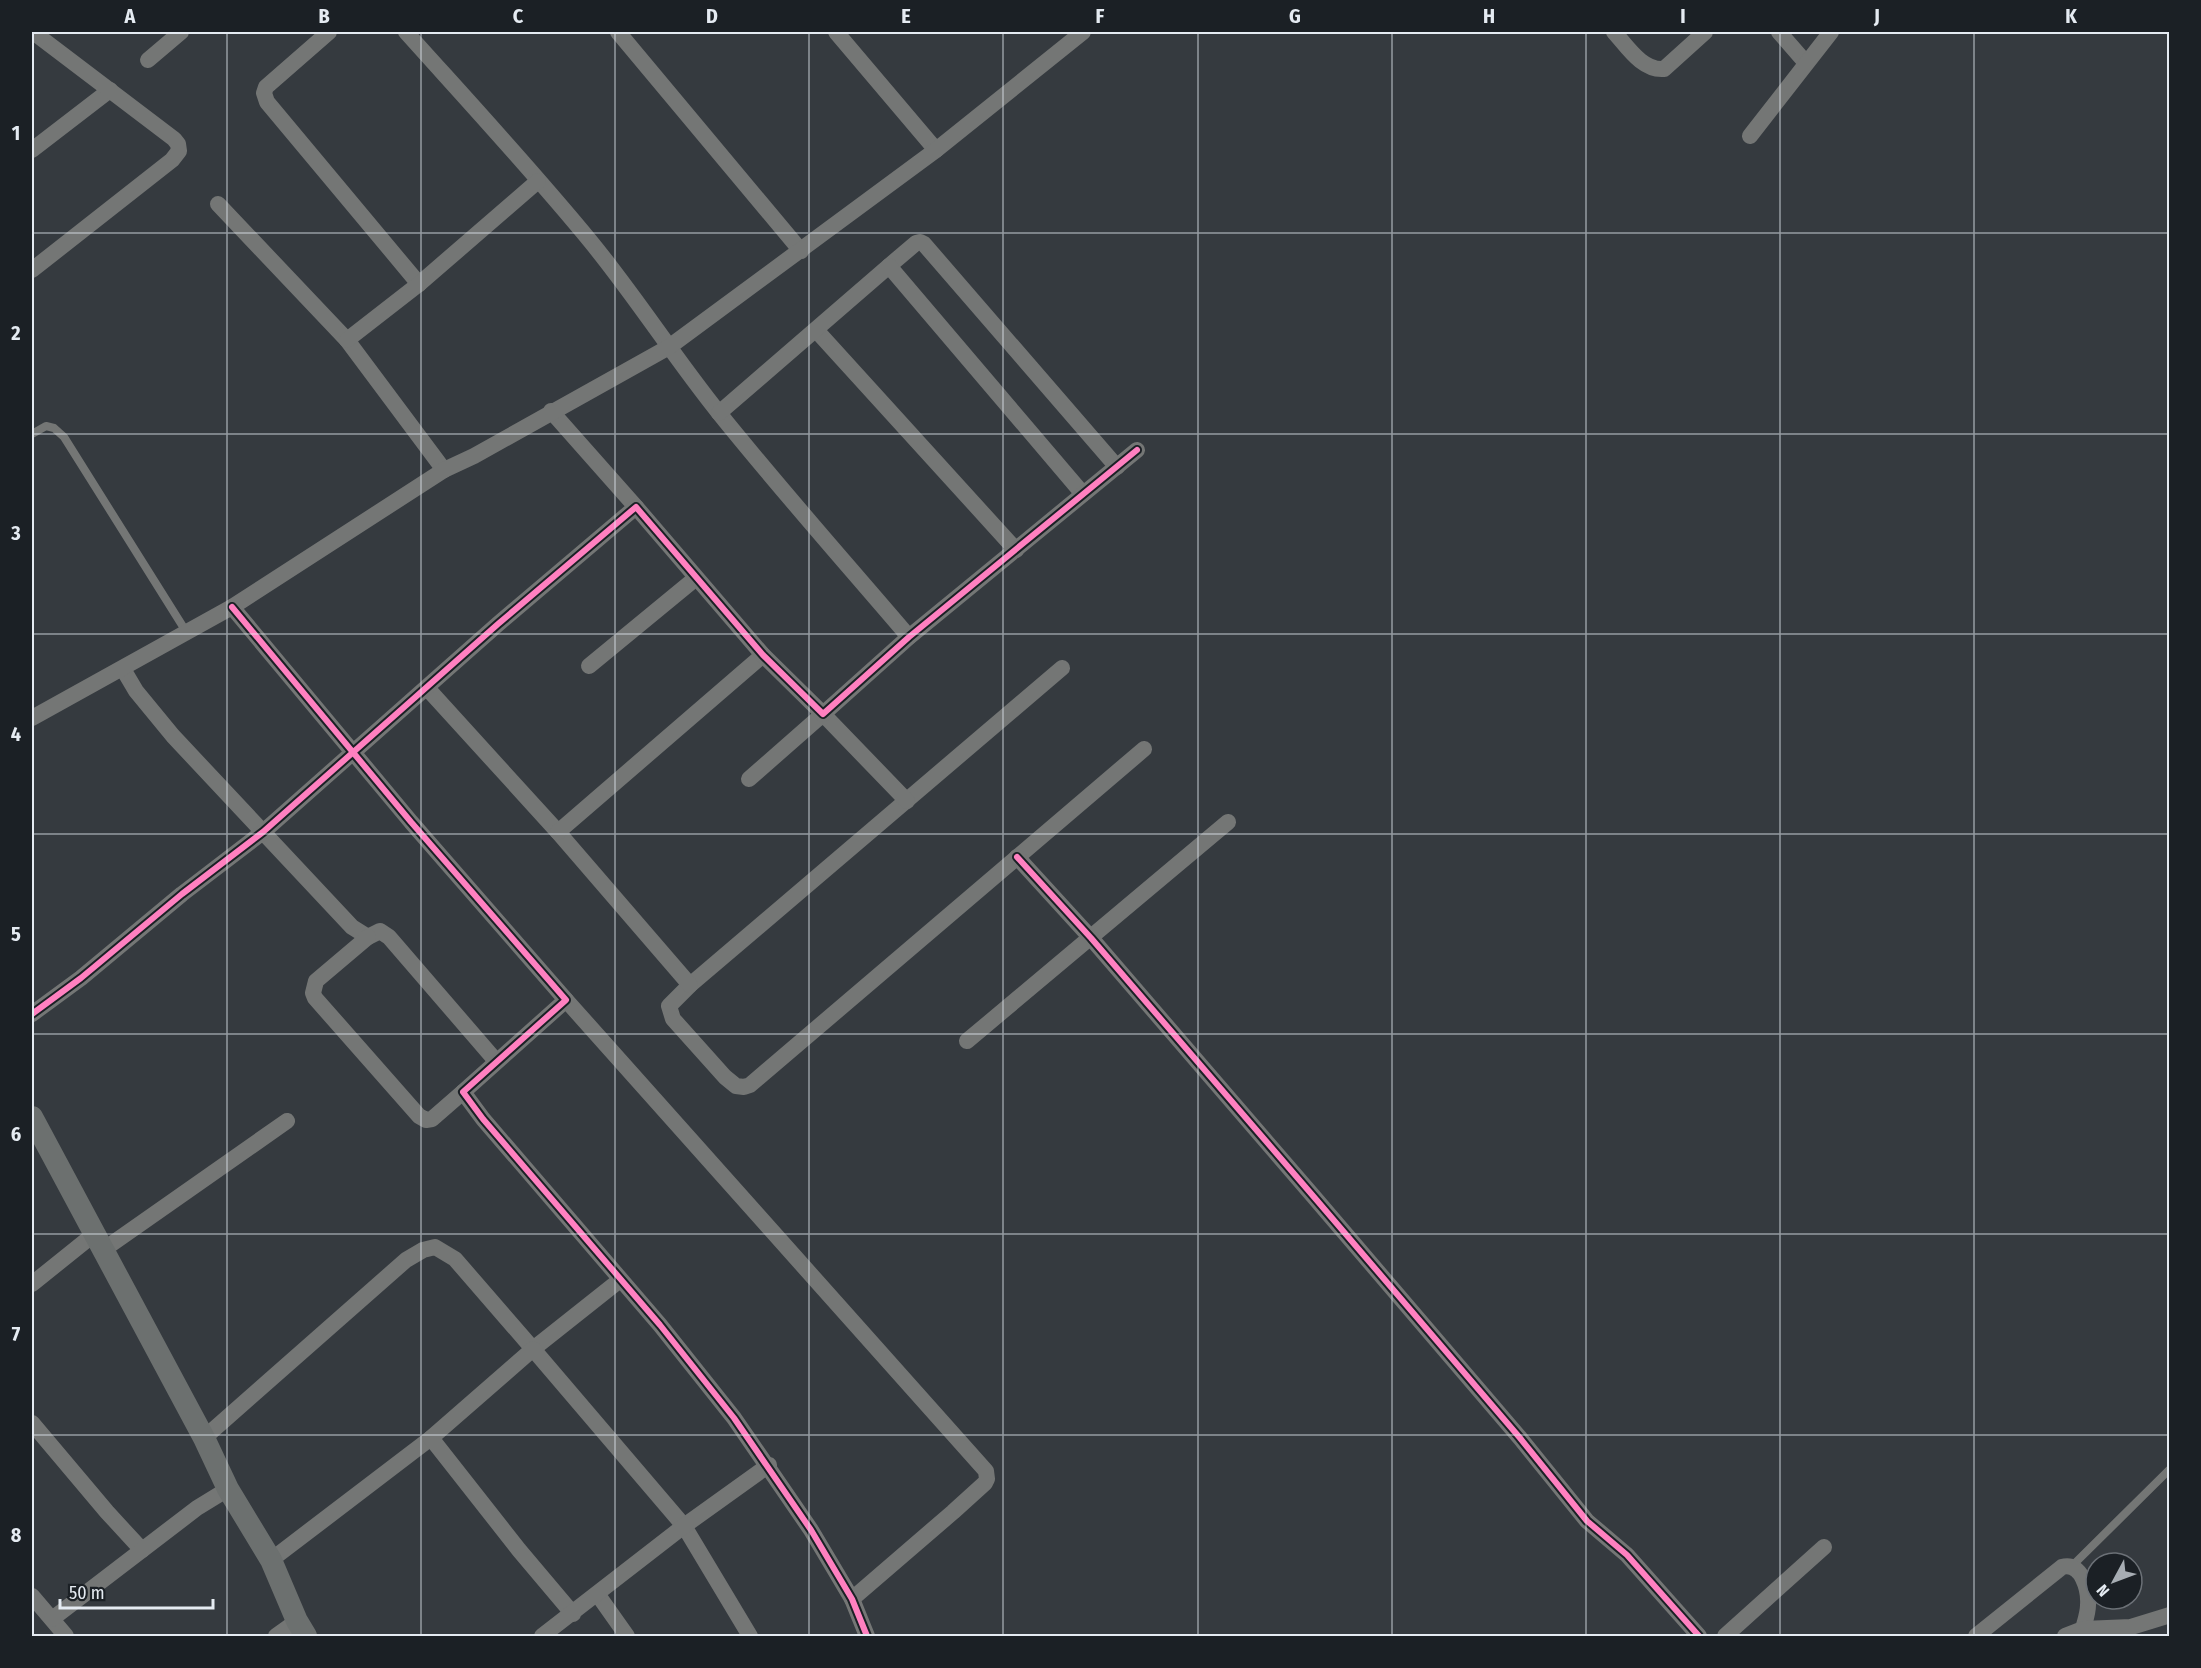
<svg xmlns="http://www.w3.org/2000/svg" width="2201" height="1668" viewBox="0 0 2201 1668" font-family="'Fira Sans Condensed',sans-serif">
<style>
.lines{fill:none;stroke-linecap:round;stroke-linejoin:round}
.lane{stroke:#747675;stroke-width:8}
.street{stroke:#747675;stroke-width:16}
.secondary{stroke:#6c706f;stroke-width:22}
.cycleway-casing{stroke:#1b2025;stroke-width:10}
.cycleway{stroke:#ff80c0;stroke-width:6}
.grid{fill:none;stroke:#e5ebf2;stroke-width:1.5;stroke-opacity:0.55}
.neatline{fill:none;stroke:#e5ebf2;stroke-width:2}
.grid-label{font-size:20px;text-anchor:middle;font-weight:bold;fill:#e5ebf2}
</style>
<rect width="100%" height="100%" fill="#353a3f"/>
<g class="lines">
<g class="lane">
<path d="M32,434L46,426L54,428L64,437L187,633"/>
<path d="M2072,1566L2170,1469"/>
</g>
<g class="street">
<path d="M329,32L266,87L264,93L267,102L419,284"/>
<path d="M406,32C468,101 532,170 591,242C636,297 674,357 719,413C780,489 845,562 909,637"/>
<path d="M618,32L801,251"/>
<path d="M836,32L936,150"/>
<path d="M1614,32C1627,46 1642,71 1664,69L1705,32"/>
<path d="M1779,32L1806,63"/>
<path d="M148,60L181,32"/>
<path d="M1750,136L1831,32"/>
<path d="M32,150L110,90"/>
<path d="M218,204L347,340L444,470"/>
<path d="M889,266L916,243L920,242L924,244L1117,467"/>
<path d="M32,270L172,160L179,151L178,144L174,139L33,32"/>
<path d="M816,330L1016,550"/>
<path d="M347,340L419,284L538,181"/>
<path d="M551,411L636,507"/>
<path d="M719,413L889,266L1083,494"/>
<path d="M232,607L411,822L566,1000L463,1092L483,1119L660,1325L734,1418L811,1530L852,1599L867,1636"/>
<path d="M589,666L696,578"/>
<path d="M1062,668L690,985L669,1006L673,1019L725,1077L736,1086L744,1087L750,1085L1144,749"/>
<path d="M123,669L136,691L173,736L352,927L368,937L380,931L389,937L496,1061"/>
<path d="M427,688L558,832L690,985"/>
<path d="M32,718L232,607L444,470L474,456L669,347L936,150L1083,32"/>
<path d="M749,779L823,714L907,801"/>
<path d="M558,832L763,655"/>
<path d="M1017,857L1091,938L1314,1197L1520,1438L1587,1521L1627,1555L1699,1636"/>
<path d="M368,937L316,981L313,993L315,998L419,1116L426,1120L432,1119L463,1092"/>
<path d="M566,1000L986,1471L987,1479L985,1483L953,1512L852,1599"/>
<path d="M32,1014L81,978L182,894L263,832L498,624L636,507L763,655L823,714L909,637L1137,450"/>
<path d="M967,1041L1228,822"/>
<path d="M103,1250L287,1121"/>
<path d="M32,1284L93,1235"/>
<path d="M32,1423L107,1512L142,1550"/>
<path d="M204,1438L406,1260L423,1250L435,1247L455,1259L533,1349L620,1280"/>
<path d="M271,1560L431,1438"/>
<path d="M598,1595L627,1636"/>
<path d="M32,1596L66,1636"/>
<path d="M573,1614L519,1550L431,1438L533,1349L684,1526L750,1636"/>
<path d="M52,1619L197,1508L228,1489"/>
<path d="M276,1636L297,1621"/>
<path d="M542,1636L684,1526L769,1465"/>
<path d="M1725,1636L1824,1547"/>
<path d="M1976,1636L2062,1567C2082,1561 2089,1591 2088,1605C2088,1613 2085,1621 2083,1629"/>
<path d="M2065,1636L2083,1629L2131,1627L2170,1615"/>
</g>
<path class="secondary" d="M32,1117L204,1438L228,1489L271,1560L297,1621L306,1636"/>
<g class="cycleway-casing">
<g id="cycleway">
<path d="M232,607L411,822L566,1000L463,1092L483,1119L660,1325L734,1418L811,1530L852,1599L867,1636"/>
<path d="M1017,857L1091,938L1314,1197L1520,1438L1587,1521L1627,1555L1699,1636"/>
<path d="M32,1014L81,978L182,894L263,832L498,624L636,507L763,655L823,714L909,637L1137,450"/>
</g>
</g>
<use href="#cycleway" class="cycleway"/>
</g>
<path class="grid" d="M227,32V1636M421,32V1636M615,32V1636M809,32V1636M1003,32V1636M1198,32V1636M1392,32V1636M1586,32V1636M1780,32V1636M1974,32V1636M32,233H2170M32,434H2170M32,634H2170M32,834H2170M32,1034H2170M32,1234H2170M32,1435H2170"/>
<rect width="2201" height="1668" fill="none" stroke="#1b2025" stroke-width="66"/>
<g transform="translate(2114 1581) rotate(229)"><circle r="28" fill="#1b2025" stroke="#6c7177" stroke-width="1.5"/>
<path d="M0-4.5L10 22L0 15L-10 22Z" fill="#a7adb3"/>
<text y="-9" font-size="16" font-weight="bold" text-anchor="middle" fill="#e5ebf2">N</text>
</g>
<path d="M60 1599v9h153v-9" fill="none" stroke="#e5ebf2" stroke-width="3"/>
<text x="69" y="1599" font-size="18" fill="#e5ebf2" stroke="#1b2025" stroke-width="4.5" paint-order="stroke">50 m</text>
<rect x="33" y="33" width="2135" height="1602" class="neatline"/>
<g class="grid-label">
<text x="130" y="23">A</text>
<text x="324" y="23">B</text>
<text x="518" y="23">C</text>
<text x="712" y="23">D</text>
<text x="906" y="23">E</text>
<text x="1100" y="23">F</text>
<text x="1295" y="23">G</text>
<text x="1489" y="23">H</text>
<text x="1683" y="23">I</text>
<text x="1877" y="23">J</text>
<text x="2071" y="23">K</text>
<text x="16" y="140">1</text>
<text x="16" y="340">2</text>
<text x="16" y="540">3</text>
<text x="16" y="741">4</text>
<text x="16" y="941">5</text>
<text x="16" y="1141">6</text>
<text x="16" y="1341">7</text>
<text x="16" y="1542">8</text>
</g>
</svg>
